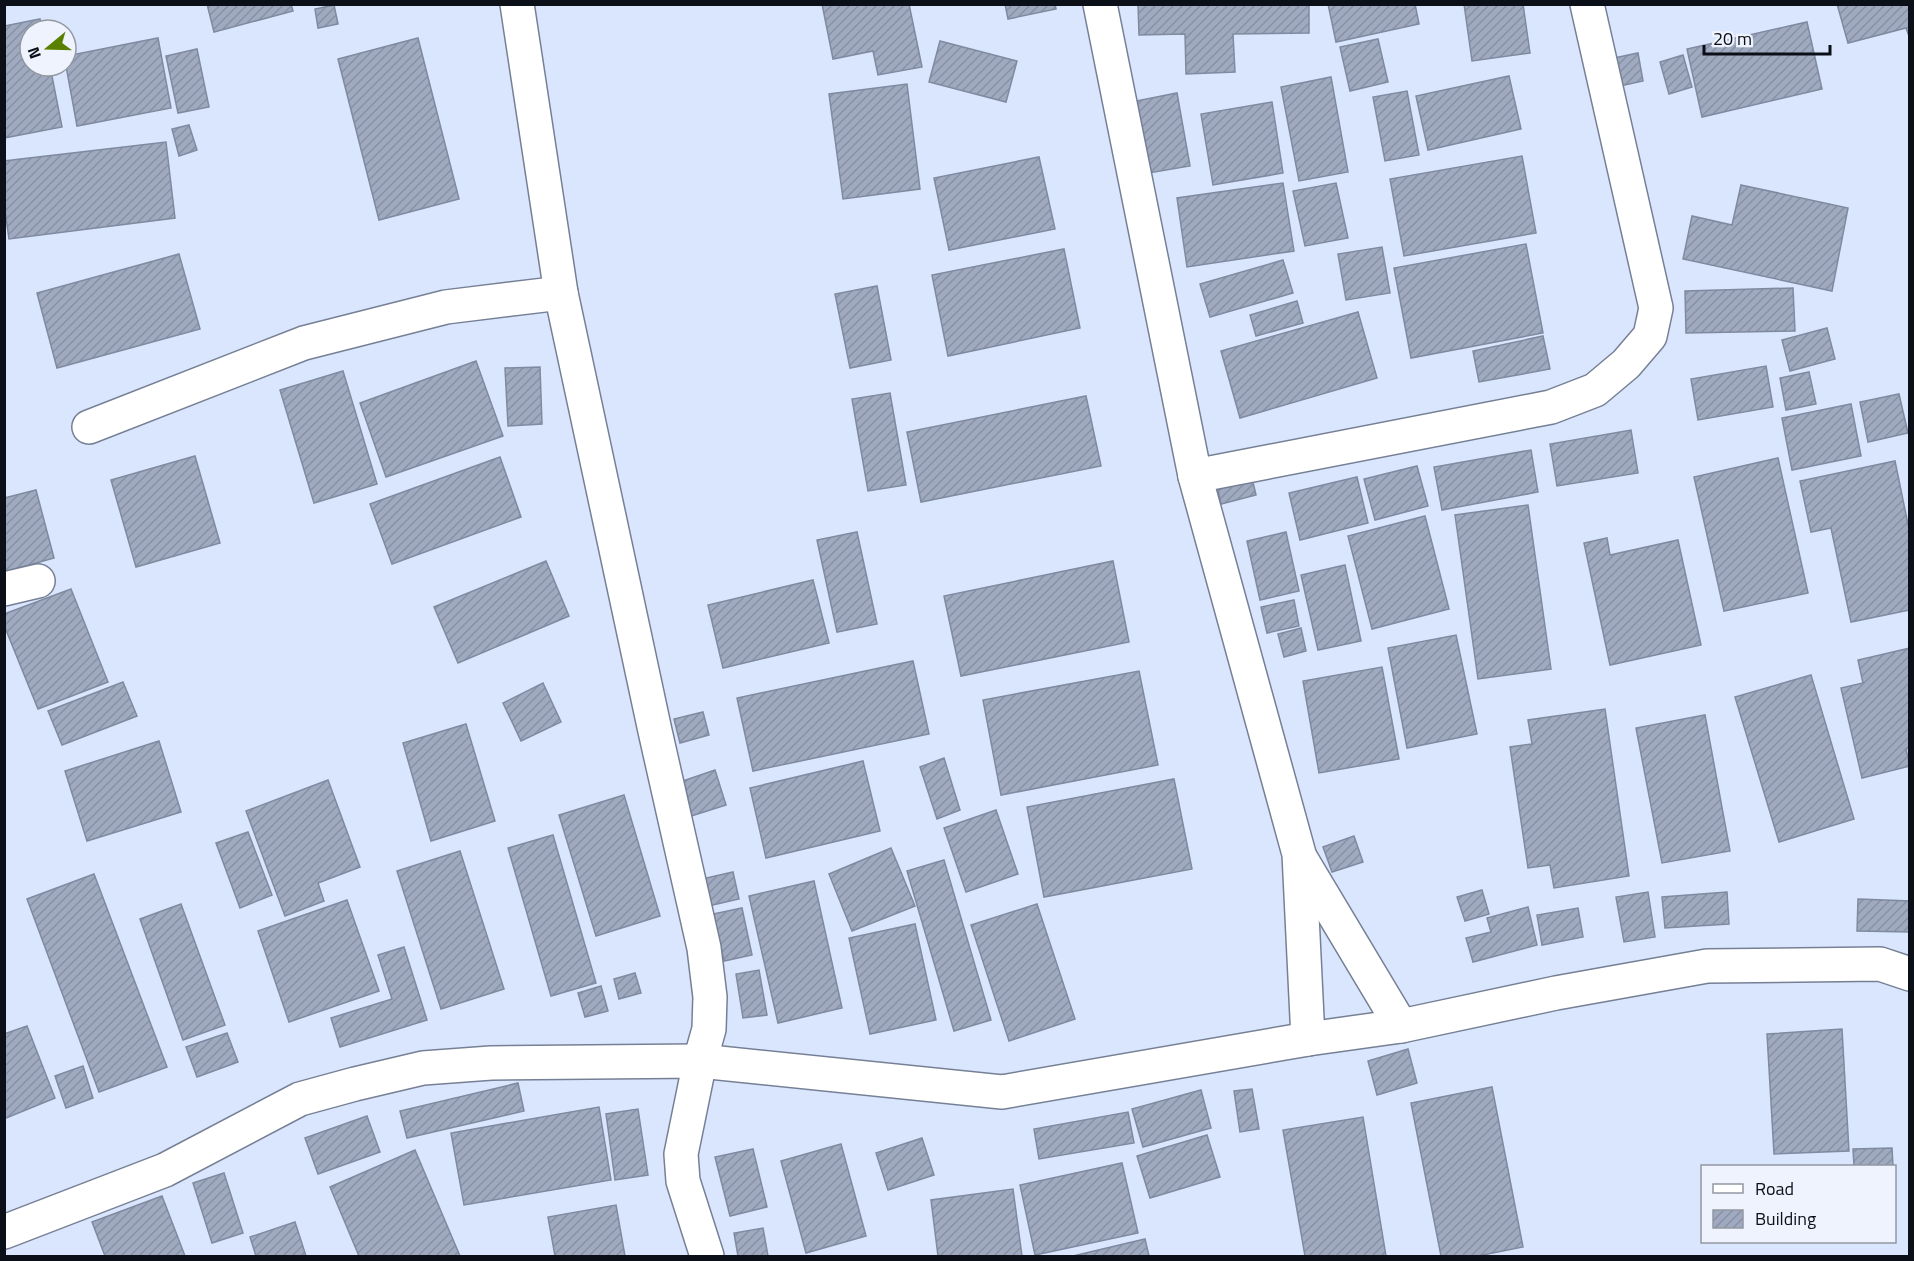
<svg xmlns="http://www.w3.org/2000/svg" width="1914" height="1261" viewBox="0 0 1914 1261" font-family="'Titillium Web',sans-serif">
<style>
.building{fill:url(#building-hatch);stroke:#7f8aa0;stroke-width:1.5}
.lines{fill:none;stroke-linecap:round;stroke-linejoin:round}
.minor-casing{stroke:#768095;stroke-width:36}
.minor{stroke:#fff;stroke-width:33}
</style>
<defs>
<pattern id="building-hatch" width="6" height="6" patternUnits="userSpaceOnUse" patternTransform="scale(1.5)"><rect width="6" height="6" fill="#9faac0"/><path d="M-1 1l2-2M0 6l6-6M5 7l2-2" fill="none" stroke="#8891a4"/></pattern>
</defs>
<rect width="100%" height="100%" fill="#dae6fe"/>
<g class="building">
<path d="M207,4H291L293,11L214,32Z"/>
<path d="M822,4H909L922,67L878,75L873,51L833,59Z"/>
<path d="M1005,4H1055L1056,9L1008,19Z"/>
<path d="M1138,4H1309V33L1233,34L1235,72L1186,74L1185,34L1139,35Z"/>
<path d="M1328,4H1415L1419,24L1336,42Z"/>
<path d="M1464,4H1523L1530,53L1472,61Z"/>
<path d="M1837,4H1910V39L1906,28L1848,43Z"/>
<path d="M334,5L338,24L318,28L315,9Z"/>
<path d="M40,19L42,30H30V66H50L62,127L4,138V26Z"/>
<path d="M1807,22L1822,89L1702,117L1687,49Z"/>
<path d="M158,38L171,108L77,126L66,66V56Z"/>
<path d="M418,38L459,199L379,220L338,59Z"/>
<path d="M1378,39L1388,82L1350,91L1340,47Z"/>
<path d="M940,41L1017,61L1006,102L929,82Z"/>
<path d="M197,49L209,107L178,113L166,56Z"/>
<path d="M1638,53L1643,81L1615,87L1609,59Z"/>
<path d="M1683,55L1692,87L1669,94L1660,62Z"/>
<path d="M1509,76L1521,129L1428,150L1416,96Z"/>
<path d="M1331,77L1348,172L1299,181L1281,87Z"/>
<path d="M907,84L920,189L843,199L829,94Z"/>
<path d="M1407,91L1419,155L1385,161L1373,97Z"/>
<path d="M1177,93L1190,166L1149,173L1136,101Z"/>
<path d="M1272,102L1283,173L1213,185L1201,114Z"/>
<path d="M189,125L197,150L179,156L172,129Z"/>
<path d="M166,142L175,218L9,239L4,204V161Z"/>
<path d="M1522,156L1536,233L1404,256L1390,179Z"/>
<path d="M1039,157L1055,229L949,250L934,178Z"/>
<path d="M1283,183L1294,251L1187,267L1177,198Z"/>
<path d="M1336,183L1348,238L1305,246L1293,191Z"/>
<path d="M1741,185L1848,208L1832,291L1683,259L1692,216L1732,225Z"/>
<path d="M1526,244L1543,333L1411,358L1394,268Z"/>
<path d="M1382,247L1390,293L1346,300L1338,254Z"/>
<path d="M1064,249L1080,328L948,356L932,275Z"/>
<path d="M179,254L200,329L57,368L37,293Z"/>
<path d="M1283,260L1293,293L1210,317L1200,284Z"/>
<path d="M877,286L891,360L850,368L835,294Z"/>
<path d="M1793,288L1795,331L1686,333L1685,291Z"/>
<path d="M1297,301L1303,323L1256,336L1250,315Z"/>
<path d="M1358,312L1377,378L1240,418L1221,351Z"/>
<path d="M1827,328L1835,359L1790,371L1782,340Z"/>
<path d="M1543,336L1550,369L1479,382L1473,351Z"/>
<path d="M476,361L503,436L386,477L360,403Z"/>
<path d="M1766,366L1773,407L1698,420L1691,379Z"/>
<path d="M540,367L542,424L508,426L505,368Z"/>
<path d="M343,371L377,484L314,503L280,390Z"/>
<path d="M1809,372L1816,404L1786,410L1780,378Z"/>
<path d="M890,393L906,485L868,491L852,399Z"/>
<path d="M1899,394L1908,433L1868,442L1860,402Z"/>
<path d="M1086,396L1101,466L921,502L907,432Z"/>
<path d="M1851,404L1861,456L1792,470L1782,418Z"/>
<path d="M1631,430L1638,473L1557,486L1550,444Z"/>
<path d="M1531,450L1538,492L1442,510L1434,467Z"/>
<path d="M195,456L220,543L136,567L111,480Z"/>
<path d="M500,457L521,517L392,564L370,504Z"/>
<path d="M1778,458L1808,593L1724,611L1694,477Z"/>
<path d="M1895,461L1910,534V610L1851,622L1831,528L1811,532L1800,481Z"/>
<path d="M1417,466L1428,506L1375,520L1364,479Z"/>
<path d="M1251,474L1256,495L1221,504L1216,482Z"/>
<path d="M1357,477L1368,523L1300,540L1289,493Z"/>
<path d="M36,490L54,558L4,572V498Z"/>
<path d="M1528,505L1551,669L1478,679L1455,515Z"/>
<path d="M1425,516L1449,609L1372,629L1348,536Z"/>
<path d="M857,532L877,624L837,632L817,540Z"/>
<path d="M1286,532L1299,591L1260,600L1247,541Z"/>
<path d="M1607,538L1610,555L1678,540L1701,645L1610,665L1584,543Z"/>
<path d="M546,561L569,616L458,663L434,607Z"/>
<path d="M1113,561L1129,642L961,676L944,596Z"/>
<path d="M1345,565L1361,641L1318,650L1301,575Z"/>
<path d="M813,580L829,643L723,668L708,605Z"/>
<path d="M71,589L108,682L38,709L4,625V614Z"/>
<path d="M1294,600L1299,626L1267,633L1261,607Z"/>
<path d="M1301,628L1306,651L1284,657L1278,634Z"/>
<path d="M1456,635L1477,734L1407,748L1388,648Z"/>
<path d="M1910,648V748L1906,749L1910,766L1862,778L1841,688L1863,683L1858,660Z"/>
<path d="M913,661L929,734L753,771L737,698Z"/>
<path d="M1382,667L1399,759L1319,773L1303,681Z"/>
<path d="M1139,671L1158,765L1001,795L983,700Z"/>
<path d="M1811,675L1854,819L1779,842L1735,697Z"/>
<path d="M123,682L137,716L62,745L48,711Z"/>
<path d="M543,683L561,722L521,741L503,703Z"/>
<path d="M1605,709L1629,876L1554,888L1550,865L1528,868L1510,747L1532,744L1528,720Z"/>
<path d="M703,712L709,735L680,743L674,719Z"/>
<path d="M1705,715L1730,851L1662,863L1636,728Z"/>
<path d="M466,724L495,821L431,841L403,743Z"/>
<path d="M159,741L181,812L87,841L65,771Z"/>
<path d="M944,758L960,810L937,819L920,767Z"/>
<path d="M863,761L880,831L766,858L750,788Z"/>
<path d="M715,770L726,805L688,817L677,783Z"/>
<path d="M1174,779L1192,869L1044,897L1027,807Z"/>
<path d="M328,780L360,867L318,883L324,901L285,916L246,811Z"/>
<path d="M624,795L660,916L596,936L559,815Z"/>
<path d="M996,810L1018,874L966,892L944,828Z"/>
<path d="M248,832L272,895L240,908L216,843Z"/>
<path d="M553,835L596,983L551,996L508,848Z"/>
<path d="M1354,836L1363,862L1332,872L1323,847Z"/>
<path d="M891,848L915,906L852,931L829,874Z"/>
<path d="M460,851L504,989L441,1009L397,871Z"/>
<path d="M944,860L991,1020L954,1031L907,871Z"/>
<path d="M733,872L739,899L708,906L702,879Z"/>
<path d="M94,874L167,1067L99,1092L27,899Z"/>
<path d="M814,881L842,1008L778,1023L749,896Z"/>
<path d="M1482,890L1489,914L1465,921L1457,897Z"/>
<path d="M1648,892L1655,937L1624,942L1616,897Z"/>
<path d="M1727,892L1729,924L1665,928L1662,897Z"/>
<path d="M1858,899L1910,901V932L1857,931Z"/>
<path d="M347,900L379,991L289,1022L258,931Z"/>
<path d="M181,904L225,1025L183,1040L140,919Z"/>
<path d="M1037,904L1075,1019L1009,1041L971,925Z"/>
<path d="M1528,907L1537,945L1473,962L1466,938L1491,932L1487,918Z"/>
<path d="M742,908L752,955L724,961L713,914Z"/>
<path d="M1578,908L1583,937L1542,945L1537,915Z"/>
<path d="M915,924L936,1020L870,1034L849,938Z"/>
<path d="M404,947L427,1020L340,1047L331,1018L392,999L378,955Z"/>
<path d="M759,970L767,1015L743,1018L736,974Z"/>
<path d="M635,973L641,993L619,999L614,979Z"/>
<path d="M601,986L608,1011L585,1017L578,993Z"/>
<path d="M27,1026L55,1098L4,1119V1034Z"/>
<path d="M1842,1029L1849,1151L1774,1154L1767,1034Z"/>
<path d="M227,1033L238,1062L197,1077L186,1047Z"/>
<path d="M1408,1049L1417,1083L1377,1095L1368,1061Z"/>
<path d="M83,1066L93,1098L66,1108L55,1076Z"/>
<path d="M518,1083L524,1111L407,1138L400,1111Z"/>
<path d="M1492,1087L1523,1247L1478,1256H1441L1411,1103Z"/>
<path d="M1252,1089L1259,1129L1240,1132L1234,1091Z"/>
<path d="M1201,1090L1211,1128L1143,1147L1132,1109Z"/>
<path d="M599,1107L611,1180L464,1205L451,1133Z"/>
<path d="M638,1109L648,1175L615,1180L606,1114Z"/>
<path d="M1128,1112L1134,1143L1039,1159L1034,1129Z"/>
<path d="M367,1116L380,1152L318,1174L305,1138Z"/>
<path d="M1363,1117L1386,1256H1305L1283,1130Z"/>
<path d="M1207,1135L1220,1177L1150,1198L1137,1156Z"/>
<path d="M922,1138L934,1175L888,1190L876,1153Z"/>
<path d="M841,1144L866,1236L806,1253L781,1161Z"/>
<path d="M1892,1148L1893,1166H1854L1853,1149Z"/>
<path d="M753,1149L767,1207L730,1216L715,1157Z"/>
<path d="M415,1150L460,1256H359L330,1187Z"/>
<path d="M1122,1163L1138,1233L1035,1255L1020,1185Z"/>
<path d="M224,1173L243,1233L212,1243L193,1183Z"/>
<path d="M1013,1189L1022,1256H938L931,1200Z"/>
<path d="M162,1196L185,1256H105L92,1222Z"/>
<path d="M616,1205L625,1256H555L548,1217Z"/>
<path d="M295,1222L306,1256H256L250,1237Z"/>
<path d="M763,1228L768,1256H738L734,1233Z"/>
<path d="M1145,1239L1149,1256H1073Z"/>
</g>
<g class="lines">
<g class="minor-casing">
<g id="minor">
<path d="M517,4L561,293L655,731L704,948L710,997L709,1029L700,1061L681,1154L683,1181L707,1256"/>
<path d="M1100,4L1195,476L1299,854L1308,1039"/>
<path d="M89,427L304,343L446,307L561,293"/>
<path d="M1195,476L1551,407L1595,390L1626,364L1650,336L1656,308L1587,4"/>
<path d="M4,589L38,581"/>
<path d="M1301,859L1401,1026"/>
<path d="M4,1232L165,1170L300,1099L355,1084L423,1068L491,1063L700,1061L1002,1092L1308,1039L1401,1026L1556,993L1707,966L1880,964L1910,974"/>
</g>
</g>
<use href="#minor" class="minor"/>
</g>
<rect width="1914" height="1261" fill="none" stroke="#0b0f17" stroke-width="12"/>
<rect x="1701" y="1165" width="195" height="78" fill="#eef3fd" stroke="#9398a1" stroke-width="1.5"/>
<rect x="1713" y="1184" width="30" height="9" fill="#ffffff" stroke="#9398a1" stroke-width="1.5"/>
<text x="1755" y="1195" font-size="18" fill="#0b0f17">Road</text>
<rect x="1713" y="1210" width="30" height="18" fill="url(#building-hatch)" stroke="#9398a1" stroke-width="1.5"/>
<text x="1755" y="1225" font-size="18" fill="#0b0f17">Building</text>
<g transform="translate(48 48) rotate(251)"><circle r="28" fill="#eef3fd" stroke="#9398a1" stroke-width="1.5"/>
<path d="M0-4.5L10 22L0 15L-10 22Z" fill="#5a8000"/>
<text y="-9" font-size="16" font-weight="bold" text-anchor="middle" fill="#0b0f17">N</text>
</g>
<path d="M1704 45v9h126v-9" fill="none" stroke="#0b0f17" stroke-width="3"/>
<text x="1713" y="45" font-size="18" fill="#0b0f17" stroke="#eef3fd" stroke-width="4.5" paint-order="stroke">20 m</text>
</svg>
